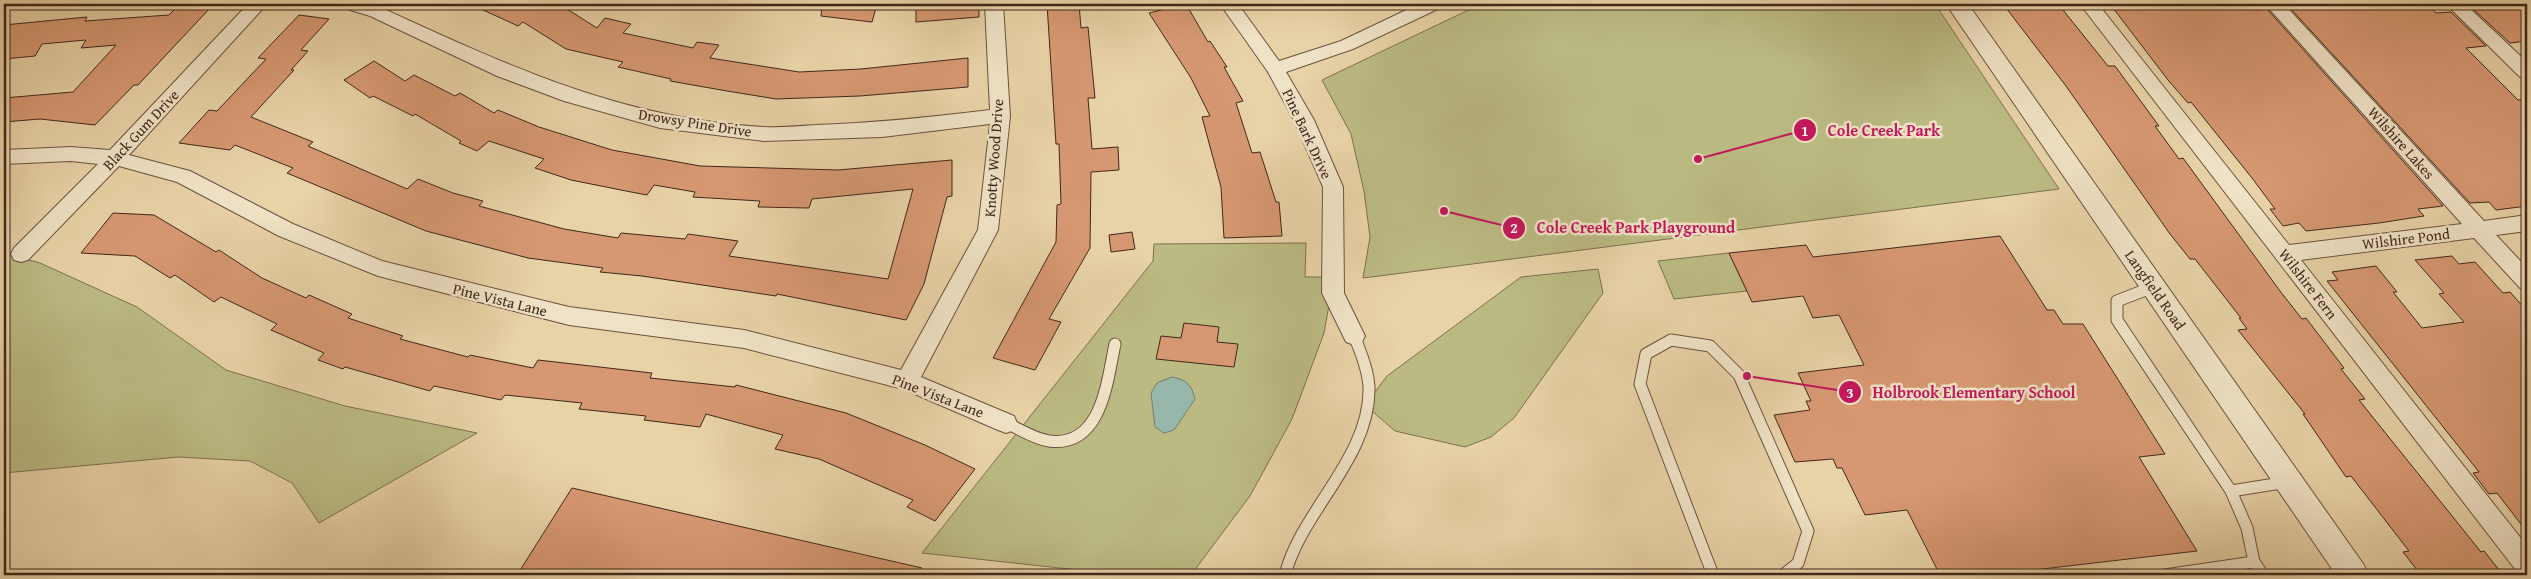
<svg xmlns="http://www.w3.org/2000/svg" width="2531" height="579" viewBox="0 0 2531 579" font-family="'Gentium Book Plus',serif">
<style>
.green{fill:#bbba83;stroke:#7e704f}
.water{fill:#97b7aa;stroke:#757d71}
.building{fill:#d69872;stroke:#41271b}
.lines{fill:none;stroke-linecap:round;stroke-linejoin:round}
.service-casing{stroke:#6b523e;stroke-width:13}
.minor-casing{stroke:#6b523e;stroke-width:2}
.tertiary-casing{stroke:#6b523e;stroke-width:2}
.service{stroke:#f0e2c6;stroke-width:11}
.minor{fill:#f0e2c6;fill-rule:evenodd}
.tertiary{fill:#f0e2c6;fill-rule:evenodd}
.labels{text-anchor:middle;stroke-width:5;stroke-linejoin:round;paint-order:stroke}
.street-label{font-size:15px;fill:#41271b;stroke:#f0e2c6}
.leader{fill:none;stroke:#c2185b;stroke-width:2}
.callout-dot{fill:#c2185b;stroke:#f0e2c6;stroke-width:2}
.mark-label{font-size:15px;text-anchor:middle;font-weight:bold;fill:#fff}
.callout-label{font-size:16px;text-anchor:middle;font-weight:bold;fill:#c2185b;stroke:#f0e2c6;stroke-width:5;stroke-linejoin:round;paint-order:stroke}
</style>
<rect width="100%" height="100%" fill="#e8d2a7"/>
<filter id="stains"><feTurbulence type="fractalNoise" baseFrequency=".004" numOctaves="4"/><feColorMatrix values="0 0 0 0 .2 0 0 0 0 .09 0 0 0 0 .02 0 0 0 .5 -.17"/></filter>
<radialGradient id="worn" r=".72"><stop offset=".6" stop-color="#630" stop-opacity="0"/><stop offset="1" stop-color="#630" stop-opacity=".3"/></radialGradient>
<g class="green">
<path d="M1481,4H1935L2059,189L1363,278L1370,237L1364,191L1351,134L1322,80Z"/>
<path d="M1306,243L1305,277H1334L1324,333L1292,419L1250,496L1191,575H1124L922,553L1153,261L1154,244Z"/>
<path d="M4,253L40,263L137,307L226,370L345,406L477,433L319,523L292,483L250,461L178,457L4,473Z"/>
<path d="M1729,253L1747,291L1674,299L1658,261Z"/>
<path d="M1598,269L1603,293L1514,418L1491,437L1465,447L1395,431L1365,405L1387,376L1521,277Z"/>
</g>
<path class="water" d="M1172,377C1187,380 1191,384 1195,399L1174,430L1164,433L1155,427L1151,393L1157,383Z"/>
<g class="building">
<path d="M180,4L211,7L138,85H134L95,125L40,119L4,122V98L73,92L116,45L81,48L86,40L42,44L35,56L4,59V25L87,17L85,21L169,15Z"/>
<path d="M470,4H559L597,28L605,18L631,24L623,33L693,48L697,42L719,45L710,58L799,72L861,69L968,58V87L860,96L776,99L727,91L670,81L671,79L618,67L623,62L566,49L523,22L518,26Z"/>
<path d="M822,4H877L872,22L821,16Z"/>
<path d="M916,4H979V17L916,22Z"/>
<path d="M1047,4H1079L1081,28L1088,27L1095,98H1088L1092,149L1118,147L1119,170L1091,172L1090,248L1049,319L1061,322L1035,370L993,358L1056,242L1057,205L1061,204L1059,144H1056Z"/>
<path d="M1186,4L1208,42L1210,41L1227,67H1224L1243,101L1236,103L1252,153L1260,152L1276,202H1279L1282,236L1224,238L1221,187L1202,117L1210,116L1191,78L1149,13Z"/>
<path d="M2003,4L2059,5L2108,66H2115L2159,126H2155L2179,159L2183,158L2280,291L2302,319L2306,318L2344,368L2341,369L2365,399L2359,400L2481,552L2484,551L2503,575H2421L2403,552L2409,551L2351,476L2346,477L2303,414H2305L2238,330L2247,329L2239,318H2241L2195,259H2190L2170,234L2066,86Z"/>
<path d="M2110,4H2249L2255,10L2267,9L2443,206L2418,209L2424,216L2379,223L2306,231L2299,223L2283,226L2270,209H2275L2252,178L2191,102L2188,103L2168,80Z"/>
<path d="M2323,4H2427L2436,13L2451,12L2486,46L2466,48L2518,100L2527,99V206L2496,210L2489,202L2470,203L2289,7Z"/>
<path d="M2480,4H2527V41L2510,43L2473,9L2484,8Z"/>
<path d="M299,15L329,19L301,50L308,51L291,70H294L251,117L313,142L308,146L407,189L418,179L453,193L483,201L479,206L564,229L618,238L621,233L685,239L688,234L738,241L729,256L888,279L913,189L812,199L809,208L758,207L760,201L693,197L695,192L654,185L647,195L626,191L571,180L535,168L544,159L489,141L477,151L459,143L461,141L415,114L413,116L373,96L370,98L344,80L374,61L405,81L414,75L455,96L460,93L494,113L498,110L539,127L612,150L700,166L838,170L952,160V196L947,197L924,284L906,320L777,294L776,296L642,276L600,272L603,268L528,258L426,231L287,173L293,168L235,145L230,150L179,143L209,110L217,111L266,59L258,58Z"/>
<path d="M113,213L154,215L216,252L219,250L262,278L306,298L309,295L352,314L348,318L403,336L400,339L468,357L470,355L533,368L538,360L652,373L650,378L735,387L736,385L846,413L925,445L975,469L935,521L907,507L913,500L819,459L775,449L783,435L706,414L700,427L644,420L646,416L579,409L582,403L505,395L501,400L434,386L430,391L345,367L343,369L318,360L324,353L271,330L277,324L221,297L214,302L175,275L170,278L135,256L81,253Z"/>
<path d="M1132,232L1135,249L1111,252L1109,235Z"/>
<path d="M2000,236L2047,310H2054L2063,324H2083L2165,454L2139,457L2197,551L1991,575H1940L1907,510L1865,515L1842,468H1837L1833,459L1795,462L1774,415L1810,410L1806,401H1811L1798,373L1864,365L1839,315L1813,318L1803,296L1752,302L1729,253L1806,245L1813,257Z"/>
<path d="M2452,256L2459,264L2475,262L2503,293L2510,292L2527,311V532L2497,493L2489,494L2473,473L2479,472L2327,281L2338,280L2332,272L2376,266L2397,292H2393L2422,328L2464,322L2439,294L2444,293L2415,260Z"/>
<path d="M1184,323L1219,327L1217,342L1238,344L1234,367L1156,359L1161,336L1181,338Z"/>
<path d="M572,488L922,568L921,575H517Z"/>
</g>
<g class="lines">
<g class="service-casing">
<g id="service">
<path d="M2153,287L2117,301V320L2231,491L2247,528L2254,562L2263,575"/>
<path d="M1006,423C1020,429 1034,439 1049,441C1102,448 1107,381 1115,344"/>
<path d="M2231,491L2288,482"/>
<path d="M1285,575C1301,511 1371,457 1369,387C1368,370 1361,352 1354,336"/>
<path d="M1713,575L1640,384L1646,354L1671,340L1710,346L1739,375L1808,531L1798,563L1783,575"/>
<path d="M2165,575L2254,562"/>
</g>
</g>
<g class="minor-casing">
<g id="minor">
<path d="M248,4H267L129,155L190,171L293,224L382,261L569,307L744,330L901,370L978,230L990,124L882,137L764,141L660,128L564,101L497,76L370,16L344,8L341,4H369L382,8C509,66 621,119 763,127C781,128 799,126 816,125C875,123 932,117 990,110L985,4H1003L1010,116L998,230L921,377L1014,416L1017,423L1014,430L1006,433L998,430L903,389L744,348L569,325L378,276L279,236L177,182L119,166L28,260L21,262L14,260L11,254L14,248L98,164L71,161L4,164V150L71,147L110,150Z"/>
<path d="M1220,4H1238L1279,61L1341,41L1419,4H1443L1440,8L1353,49L1286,72L1314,120L1343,187L1344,293L1365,336L1362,342L1354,345L1346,342L1322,293L1323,187L1294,120L1268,72Z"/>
<path d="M2080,4H2098L2289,245L2462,224L2265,4H2284L2484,221L2527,215V231L2496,235L2527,268V290L2520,288L2474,238L2301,260L2527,546V575L2518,573Z"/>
<path d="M2446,4H2465L2527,62V78L2520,77Z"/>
</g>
</g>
<g class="tertiary-casing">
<path id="tertiary" d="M1946,4H1968L2364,565L2368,575H2336Z"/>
</g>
<use href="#service" class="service"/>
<use href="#minor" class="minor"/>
<use href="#tertiary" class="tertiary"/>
</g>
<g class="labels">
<g class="street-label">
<text transform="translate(695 123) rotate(9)" y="5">Drowsy Pine Drive</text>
<text transform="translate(141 130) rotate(-47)" y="5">Black Gum Drive</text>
<text transform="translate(1307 134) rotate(65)" y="5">Pine Bark Drive</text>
<text transform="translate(2401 143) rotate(48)" y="5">Wilshire Lakes</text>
<text transform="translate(994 158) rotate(-86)" y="5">Knotty Wood Drive</text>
<text transform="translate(2406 239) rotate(-7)" y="5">Wilshire Pond</text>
<text transform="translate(2308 284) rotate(52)" y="5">Wilshire Fern</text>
<text transform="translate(2155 290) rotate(55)" y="5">Langfield Road</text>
<text transform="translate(500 300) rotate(14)" y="5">Pine Vista Lane</text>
<text transform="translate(938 396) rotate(21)" y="5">Pine Vista Lane</text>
</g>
</g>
<path class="leader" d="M1698 159L1805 130M1444 211L1514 228M1747 376L1850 392"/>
<g class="callout-dot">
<circle cx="1698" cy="159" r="5"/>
<circle cx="1444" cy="211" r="5"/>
<circle cx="1747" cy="376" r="5"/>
<circle cx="1805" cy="130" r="12"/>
<circle cx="1514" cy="228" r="12"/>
<circle cx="1850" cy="392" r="12"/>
</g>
<g class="mark-label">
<text x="1805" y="136">1</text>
<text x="1514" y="233">2</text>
<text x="1850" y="398">3</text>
</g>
<g class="callout-label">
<text x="1884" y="136">Cole Creek Park</text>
<text x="1636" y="233">Cole Creek Park Playground</text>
<text x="1974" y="398">Holbrook Elementary School</text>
</g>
<rect width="2531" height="579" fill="none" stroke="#e8d2a7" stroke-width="20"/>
<rect x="5" y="5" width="2521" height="569" fill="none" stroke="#41271b" stroke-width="2.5"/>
<rect x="10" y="10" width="2511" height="559" fill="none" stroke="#41271b"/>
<rect width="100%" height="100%" filter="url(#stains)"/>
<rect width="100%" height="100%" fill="url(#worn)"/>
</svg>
